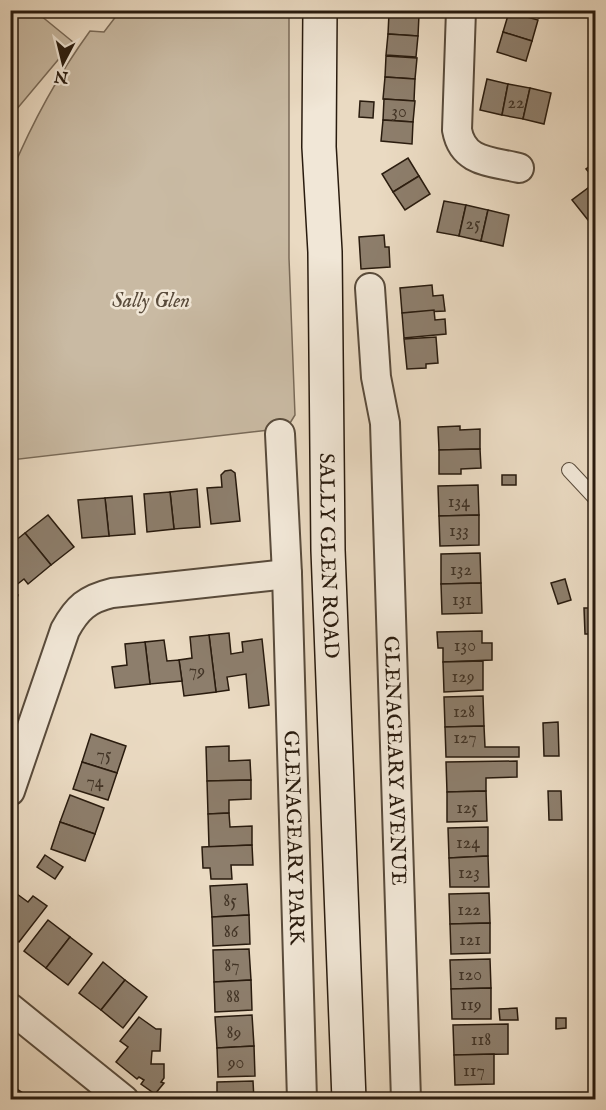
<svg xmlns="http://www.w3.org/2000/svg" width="606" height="1110" viewBox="0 0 606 1110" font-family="'IM FELL English',serif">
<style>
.green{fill:#c9baa3;stroke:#796a58;stroke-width:1.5}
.building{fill:#8d7e6c;stroke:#291b0e;stroke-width:1.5}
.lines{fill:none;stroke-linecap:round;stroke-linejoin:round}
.lane-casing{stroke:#594b3b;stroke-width:16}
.street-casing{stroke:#594b3b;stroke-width:32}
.secondary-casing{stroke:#291b0e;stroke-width:36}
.lane{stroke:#f1e7d7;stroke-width:14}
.street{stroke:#f1e7d7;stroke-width:28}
.secondary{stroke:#f1e7d7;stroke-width:33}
.labels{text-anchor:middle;stroke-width:5;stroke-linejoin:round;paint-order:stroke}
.number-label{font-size:18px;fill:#423426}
.park-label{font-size:21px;font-style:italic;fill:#594b3b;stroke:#f1e7d7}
.street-label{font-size:21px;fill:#291b0e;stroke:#f1e7d7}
</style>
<rect width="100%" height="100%" fill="#eadac2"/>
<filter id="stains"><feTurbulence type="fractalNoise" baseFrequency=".00333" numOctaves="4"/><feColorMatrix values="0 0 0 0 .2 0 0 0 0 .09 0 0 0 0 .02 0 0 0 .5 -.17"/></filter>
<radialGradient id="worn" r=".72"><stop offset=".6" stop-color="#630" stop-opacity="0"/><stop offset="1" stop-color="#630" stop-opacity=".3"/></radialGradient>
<g class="green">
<path d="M11,10L35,11L73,42L11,116Z"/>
<path d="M120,11H289V258L295,415L287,428L11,460V173C32,123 58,75 90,31L104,32Z"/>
</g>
<g class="building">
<path d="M389,10H419V14Z"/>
<path d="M514,10H541L539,18Z"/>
<path d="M509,12L538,20L532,41L503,32Z"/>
<path d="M389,13L419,15L418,36L388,34Z"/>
<path d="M503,32L532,41L526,61L497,52Z"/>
<path d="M388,34L418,36L416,57L386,55Z"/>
<path d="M386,56L417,58L415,79L385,77Z"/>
<path d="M385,77L415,79L414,101L383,99Z"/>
<path d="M487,79L508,84L502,115L480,110Z"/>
<path d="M508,84L530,88L523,119L502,115Z"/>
<path d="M530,88L551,93L544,124L523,119Z"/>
<path d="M384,99L415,101L413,122L383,120Z"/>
<path d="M360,101L374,102L373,118L359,117Z"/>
<path d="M596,112V141L589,132L594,125L592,119Z"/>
<path d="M383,120L413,122L412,144L381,141Z"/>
<path d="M408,158L419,176L393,192L382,174Z"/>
<path d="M596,162V181L586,169Z"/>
<path d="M419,176L430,194L405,210L393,192Z"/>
<path d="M596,182V230L572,200Z"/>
<path d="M444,201L466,205L459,236L437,232Z"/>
<path d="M466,205L488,210L481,241L459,236Z"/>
<path d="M488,210L509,215L503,246L481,241Z"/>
<path d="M384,235L385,247H389L390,267L361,269L359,237Z"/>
<path d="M432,285L433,296L443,295L445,311L402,313L400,288Z"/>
<path d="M434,310L435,320L445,319L446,334L404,338L402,313Z"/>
<path d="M436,337L438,363L426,364V368L407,369L404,339Z"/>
<path d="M460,426V430L480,429V449L439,450L438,427Z"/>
<path d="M480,449L481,468L461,469V474H439V450Z"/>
<path d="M231,470L235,473L240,521L211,524L207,488L222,487L221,475L225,471Z"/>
<rect x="502" y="475" width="14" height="10"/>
<path d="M478,485L479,515L439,516L438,486Z"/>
<path d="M197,489L200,527L174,529L170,492Z"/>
<path d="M170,492L174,529L147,532L144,494Z"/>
<path d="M132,496L135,534L109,536L105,498Z"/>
<path d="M105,498L109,536L82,538L78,500Z"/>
<path d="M48,515L74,547L51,565L25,533Z"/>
<path d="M479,515V545L440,546L439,516Z"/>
<path d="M25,533L51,565L28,584L24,579L15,586L10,585V545Z"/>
<path d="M480,553L481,583L441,584V554Z"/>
<path d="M565,579L571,600L558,604L551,583Z"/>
<path d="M481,583L482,613L442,614L441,584Z"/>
<path d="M10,593L18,595L10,616Z"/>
<path d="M584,608H596V634H585Z"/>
<path d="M482,631V643H492V660L443,662V648H438L437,632Z"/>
<path d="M229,633L231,654L243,652L242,642L262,639L269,705L249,708L246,674L227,677L229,690L216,692L209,635Z"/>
<path d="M209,635L216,692L184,696L179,660L192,658L190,637Z"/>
<path d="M164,640L167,661L179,660L182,681L150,684L145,642Z"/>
<path d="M145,642L150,684L115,688L112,667L127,665L125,644Z"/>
<path d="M483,661V690L444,692L443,662Z"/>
<path d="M483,696L484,726L445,727L444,697Z"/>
<path d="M558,722L559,756H544L543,723Z"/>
<path d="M484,726L485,747H519V757H446L445,727Z"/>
<path d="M91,734L126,746L117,773L82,762Z"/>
<path d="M229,746V761L250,760L251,780L207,781L206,747Z"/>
<path d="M517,761V777L486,778V791L447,792L446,762Z"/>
<path d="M82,762L117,773L108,800L73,789Z"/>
<path d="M251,780V799L229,800V813L208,814L207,781Z"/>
<path d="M486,791L487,821L447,822V792Z"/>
<path d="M548,791H561L562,820H549Z"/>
<path d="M70,795L104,808L95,834L60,822Z"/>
<path d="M229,813L230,827L252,826V845L209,847L208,814Z"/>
<path d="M60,822L95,834L85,861L51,849Z"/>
<path d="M488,827V856L449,858L448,828Z"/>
<path d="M252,845L253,865H231L232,879H211L210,868H203L202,847Z"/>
<path d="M45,855L63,867L55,879L37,867Z"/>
<path d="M488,856L489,887H450L449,858Z"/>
<path d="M247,884L249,915L212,917L210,886Z"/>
<path d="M489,893L490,923L450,924L449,894Z"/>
<path d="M17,894L28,902L33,896L47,906L19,942L10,936V904Z"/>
<path d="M249,915L250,944L213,946L212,917Z"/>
<path d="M48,920L70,937L46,968L24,951Z"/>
<path d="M490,923V953L451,954L450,924Z"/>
<path d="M70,937L92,954L68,985L46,968Z"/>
<path d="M249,949L251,980L214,982L213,950Z"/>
<path d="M490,959L491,988L451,989L450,960Z"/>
<path d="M103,962L125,980L101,1010L79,993Z"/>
<path d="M125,980L147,997L123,1028L101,1010Z"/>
<path d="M251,980L252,1010L215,1012L214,982Z"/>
<path d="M491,988V1019H452L451,989Z"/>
<path d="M517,1008L518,1020H500L499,1009Z"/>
<path d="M252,1015L254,1046L217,1048L215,1017Z"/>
<path d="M139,1017L156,1029H161L160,1051H152L151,1064H164V1078L161,1082L164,1083L155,1094L141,1084L144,1080L139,1077L137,1079L116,1062L128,1047L120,1041Z"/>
<path d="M556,1018H566V1028L556,1029Z"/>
<path d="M508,1024V1054L454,1055L453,1025Z"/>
<path d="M254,1046L255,1076L218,1077L217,1048Z"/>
<path d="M494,1054V1084L455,1085L454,1055Z"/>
<path d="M253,1081L254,1100H217V1082Z"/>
<path d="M15,1088L34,1100H10V1094Z"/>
<path d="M457,1095H496L497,1100H457Z"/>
</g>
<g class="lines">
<g class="lane-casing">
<path id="lane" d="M569,470L596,499"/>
</g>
<g class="street-casing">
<g id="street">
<path d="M461,10L457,130C463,163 491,161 519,168"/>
<path id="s1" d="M370,288L376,377L385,423L406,1100"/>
<path id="s2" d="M280,434L287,574L302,1100"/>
<path d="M10,791L65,630C77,608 87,599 112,593L287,574"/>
<path d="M10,1008L124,1100"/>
</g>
</g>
<g class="secondary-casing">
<g id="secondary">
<path id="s3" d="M320,10L319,147L325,252L328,550L349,1100"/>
</g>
</g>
<use href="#lane" class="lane"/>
<use href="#street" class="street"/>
<use href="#secondary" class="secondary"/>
</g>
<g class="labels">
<g class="number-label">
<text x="516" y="108">22</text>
<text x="399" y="117">30</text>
<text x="473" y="229">25</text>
<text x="459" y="507">134</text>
<text x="459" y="536">133</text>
<text x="461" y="575">132</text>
<text x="462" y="605">131</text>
<text x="465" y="651">130</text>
<text x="197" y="676">79</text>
<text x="463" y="682">129</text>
<text x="464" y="717">128</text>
<text x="465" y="743">127</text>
<text x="104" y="760">75</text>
<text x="95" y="787">74</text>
<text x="467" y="813">125</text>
<text x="468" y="848">124</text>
<text x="469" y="878">123</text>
<text x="230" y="906">85</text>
<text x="469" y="915">122</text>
<text x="231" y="937">86</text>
<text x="470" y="945">121</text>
<text x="232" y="971">87</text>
<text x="470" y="980">120</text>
<text x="233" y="1002">88</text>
<text x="471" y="1010">119</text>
<text x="234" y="1038">89</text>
<text x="481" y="1045">118</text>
<text x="236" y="1068">90</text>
<text x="474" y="1076">117</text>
</g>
<g class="park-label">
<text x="151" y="307">Sally Glen</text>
</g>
<g class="street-label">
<text dy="7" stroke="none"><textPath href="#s3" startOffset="546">SALLY GLEN ROAD</textPath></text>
<text dy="7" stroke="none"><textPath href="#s1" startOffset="474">GLENAGEARY AVENUE</textPath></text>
<text dy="7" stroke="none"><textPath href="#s2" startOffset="404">GLENAGEARY PARK</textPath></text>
</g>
</g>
<rect width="606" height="1110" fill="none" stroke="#eadac2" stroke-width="36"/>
<rect x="12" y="12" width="582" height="1086" fill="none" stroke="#291b0e" stroke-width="3"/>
<rect x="18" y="18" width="570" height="1074" fill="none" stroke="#291b0e" stroke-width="1.5"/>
<g transform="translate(63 63) rotate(187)" stroke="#f1e7d7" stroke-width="4.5" paint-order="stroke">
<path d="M0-4.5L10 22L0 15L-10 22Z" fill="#291b0e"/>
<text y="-9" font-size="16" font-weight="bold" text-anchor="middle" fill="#291b0e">N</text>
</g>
<rect width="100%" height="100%" filter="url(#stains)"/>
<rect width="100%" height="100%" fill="url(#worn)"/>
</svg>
